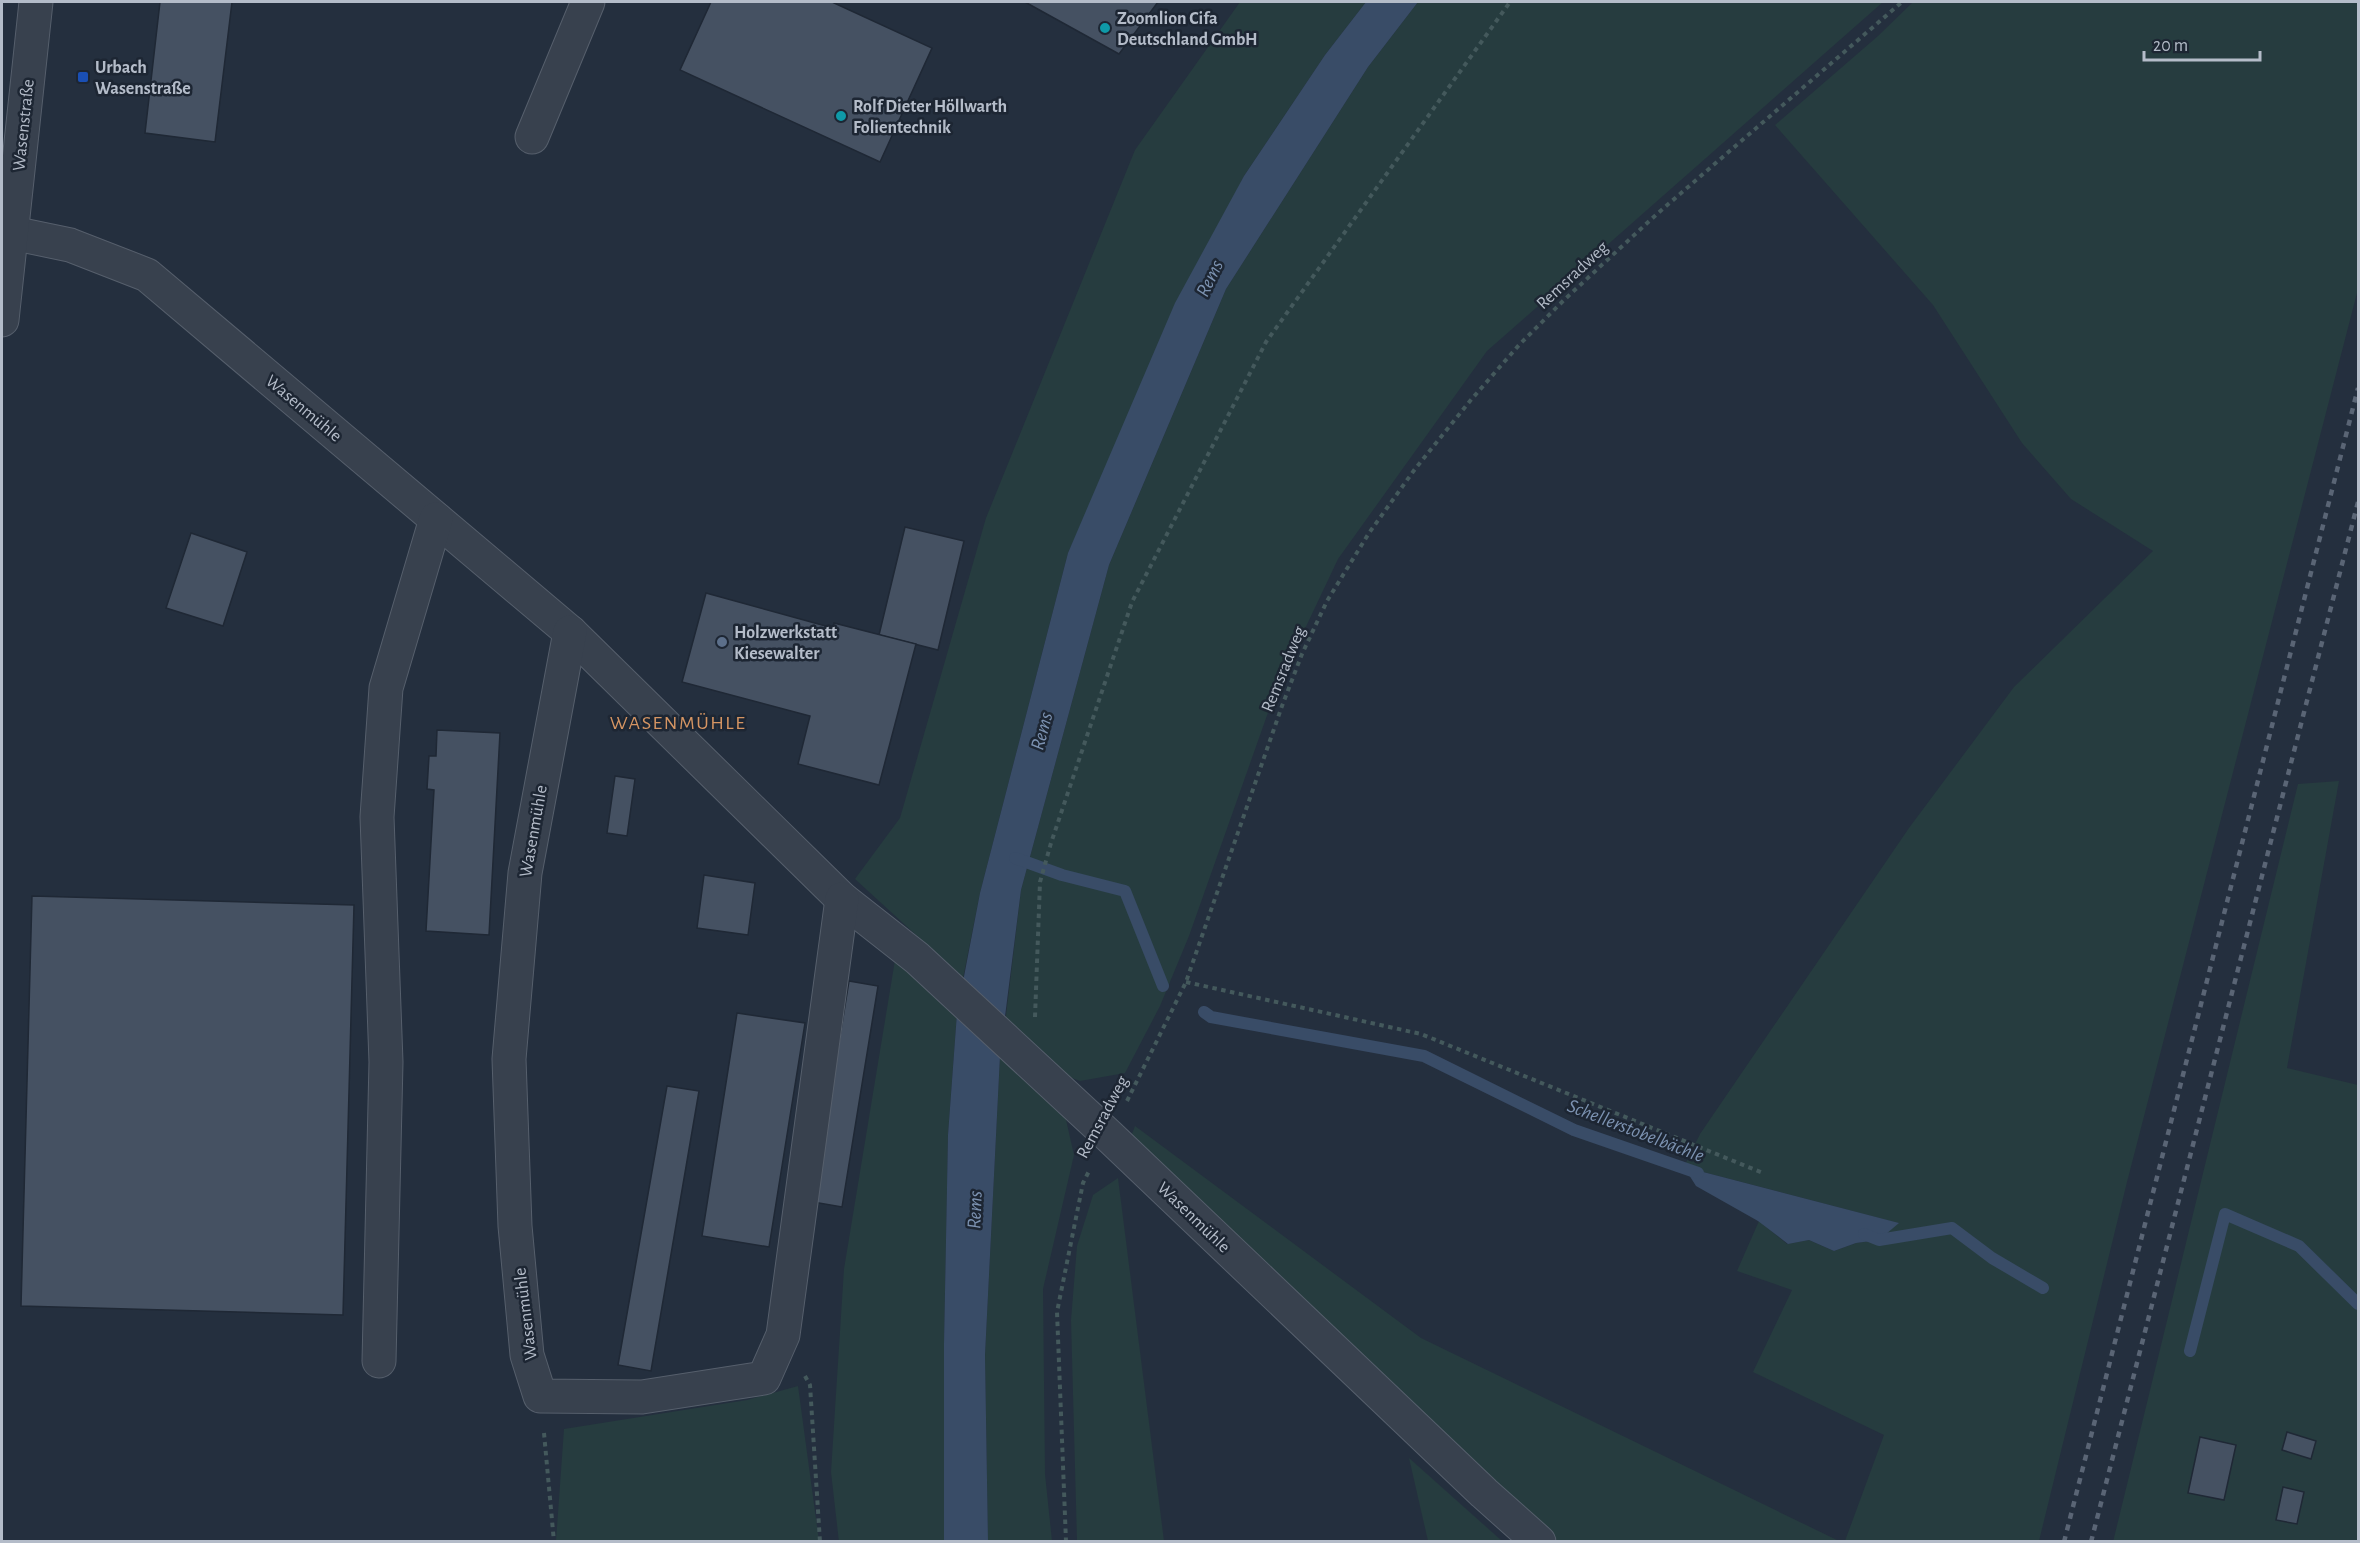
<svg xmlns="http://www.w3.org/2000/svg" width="2360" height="1543" viewBox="0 0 2360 1543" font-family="'Alegreya Sans',sans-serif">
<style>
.green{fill:#263c3f}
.water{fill:#394c67}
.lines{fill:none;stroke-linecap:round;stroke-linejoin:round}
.stream{stroke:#394c67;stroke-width:12}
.building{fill:#455162;stroke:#1f2835;stroke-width:1.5}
.minor-casing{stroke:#565f6c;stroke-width:35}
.path{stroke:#44595c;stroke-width:4;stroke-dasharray:4.5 4.5;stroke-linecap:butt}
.minor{stroke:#38414e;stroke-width:33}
.rail{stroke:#5a6575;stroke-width:4.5;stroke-dasharray:6 6;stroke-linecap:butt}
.culture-dot{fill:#0f9aa8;stroke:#1d2633;stroke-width:2}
.transit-dot{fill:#1a4fb4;stroke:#1d2633;stroke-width:2}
.service-dot{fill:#5c6f8a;stroke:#1d2633;stroke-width:2}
.labels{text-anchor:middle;stroke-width:5;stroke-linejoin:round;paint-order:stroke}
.poi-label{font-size:18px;font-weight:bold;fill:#b4bcc9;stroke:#1d2633;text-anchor:start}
.street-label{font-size:18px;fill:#b4bcc9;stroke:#1d2633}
.water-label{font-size:20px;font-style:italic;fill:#7c92b1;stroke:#1d2633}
.neighbourhood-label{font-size:20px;letter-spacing:1.5px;fill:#d59563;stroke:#1d2633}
</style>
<rect width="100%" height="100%" fill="#242f3e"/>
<g class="green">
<path d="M1240,2H1366L1325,55L1244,176L1068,553L980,893L963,978L855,879L900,818L986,518L1135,150Z"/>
<path d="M1418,2H1883L1487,351L1338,559L1276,690L1189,936L1160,1006L1125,1073L1080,1081L1064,1075L1005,1024L1021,890L1109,565L1226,289L1368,67Z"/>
<path d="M1913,2H2358V289L2127,1182L2039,1541H1845L1884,1435L1753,1372L1792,1290L1737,1271L1759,1221L1787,1244L1809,1240L1834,1251L1856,1243L1879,1240L1898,1223L1684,1167L1700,1134L1909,828L2014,687L2153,551L2071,499L2022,443L1933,305L1775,125L1878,36Z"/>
<path d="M2339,781L2287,1068L2358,1085V1541L2113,1542L2298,784Z"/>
<path d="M896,954L957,1013L948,1135L944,1344V1541L839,1542L831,1472L844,1269Z"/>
<path d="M1000,1056L1064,1111L1074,1155L1043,1289L1045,1474L1052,1541L988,1542L985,1355Z"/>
<path d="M1135,1126L1421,1338L1839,1541H1558L1405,1402L1130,1139Z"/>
<path d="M1118,1178L1164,1541H1077L1071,1320L1077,1246L1093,1195Z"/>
<path d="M798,1386L819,1541H556L564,1429L747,1400Z"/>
<path d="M1409,1458L1502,1541H1428Z"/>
</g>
<g class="water">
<path d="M1366,2H1418L1368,67L1226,289L1109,565L1021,890L1000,1056L985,1355L988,1541L944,1542V1344L948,1135L957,1013L980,893L1068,553L1175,303L1244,176L1325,55Z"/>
<path d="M1684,1167L1899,1223L1879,1240L1856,1243L1834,1251L1809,1240L1788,1244L1758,1221L1696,1186Z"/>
</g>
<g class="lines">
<g class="stream">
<path d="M1015,858L1062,875L1125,891L1163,986"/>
<path d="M1204,1012L1211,1017L1424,1056L1574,1130L1698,1173"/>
<path d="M1864,1234L1879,1240L1952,1228L1992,1258L2043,1288"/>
<path d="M2190,1351L2225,1214L2299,1246L2358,1304"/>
</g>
</g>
<g class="building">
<path d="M160,2H232L215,142L145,133Z"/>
<path d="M711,2H832L932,48L880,162L680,70Z"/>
<path d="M1025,2H1158L1119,54Z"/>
<path d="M905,527L964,541L938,650L879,635Z"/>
<path d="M191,533L247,552L223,626L166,608Z"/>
<path d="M706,593L833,628L834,623L916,644L879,785L798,764L810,716L682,682Z"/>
<path d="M437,730L500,733L489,935L426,931L434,790L427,789L429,756H436Z"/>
<path d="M615,776L635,779L627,836L607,833Z"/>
<path d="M704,875L755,883L748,935L697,928Z"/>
<path d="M32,896L354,905L343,1315L21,1306Z"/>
<path d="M849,981L878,986L842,1207L813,1202Z"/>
<path d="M737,1013L805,1023L769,1247L702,1236Z"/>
<path d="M667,1086L699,1091L651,1371L618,1365Z"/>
<path d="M2287,1432L2316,1441L2311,1459L2282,1450Z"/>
<path d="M2200,1437L2236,1445L2224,1500L2188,1493Z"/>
<path d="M2283,1487L2304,1492L2297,1524L2276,1520Z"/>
</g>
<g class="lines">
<g class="minor-casing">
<g id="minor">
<path d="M532,137L588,2"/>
<path d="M12,233L70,245L147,275L570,632L842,899L917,958L1108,1135L1484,1493L1539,1542"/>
<path d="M2,320L36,2"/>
<path d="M570,632L525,873L509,1059L515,1226L527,1355L540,1396L642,1397L764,1378L783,1335L842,899"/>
<path d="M379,1361L386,1062L377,817L386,688L436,519"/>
</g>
</g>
<g class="path">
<path d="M1186,982L1421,1034L1763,1173"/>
<path d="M1035,1017L1040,882L1051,843L1132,602L1266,342L1510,2"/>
<path d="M1127,1101L1186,982L1282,706L1302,654L1327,601L1369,533L1415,469L1470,401L1519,345L1564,300L1658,213L1902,2"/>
<path d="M805,1376L810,1385L820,1542"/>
<path d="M544,1433L554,1542"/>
<path d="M1066,1542L1057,1312L1083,1183L1090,1169"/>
</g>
<use href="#minor" class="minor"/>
<g class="rail">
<path d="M2064,1542L2358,388"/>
<path d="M2091,1542L2358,502"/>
</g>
</g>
<g class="culture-dot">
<circle cx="1105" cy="28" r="6"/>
<circle cx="841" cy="116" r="6"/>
</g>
<rect class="transit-dot" x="77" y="71" width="12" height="12" rx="3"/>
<circle class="service-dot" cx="722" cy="642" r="6"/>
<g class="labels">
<g class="poi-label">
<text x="1117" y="24">Zoomlion Cifa<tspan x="1117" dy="21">Deutschland GmbH</tspan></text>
<text x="95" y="73">Urbach<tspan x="95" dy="21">Wasenstraße</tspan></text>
<text x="853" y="112">Rolf Dieter Höllwarth<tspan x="853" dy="21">Folientechnik</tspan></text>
<text x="734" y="638">Holzwerkstatt<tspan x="734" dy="21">Kiesewalter</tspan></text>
</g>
<g class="street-label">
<text transform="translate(23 125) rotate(-84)" y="6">Wasenstraße</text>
<text transform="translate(1572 275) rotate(-43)" y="6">Remsradweg</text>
<text transform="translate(304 408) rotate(40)" y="6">Wasenmühle</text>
<text transform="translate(1283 669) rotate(-68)" y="6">Remsradweg</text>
<text transform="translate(533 831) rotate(-80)" y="6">Wasenmühle</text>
<text transform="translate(1102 1117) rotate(-62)" y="6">Remsradweg</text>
<text transform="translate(1194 1217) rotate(44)" y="6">Wasenmühle</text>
<text transform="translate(525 1314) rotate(-97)" y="6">Wasenmühle</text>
</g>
<g class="water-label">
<text transform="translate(1209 278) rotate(-64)" y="7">Rems</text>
<text transform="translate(1041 731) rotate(-75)" y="7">Rems</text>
<text transform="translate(1636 1130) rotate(21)" y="7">Schellerstobelbächle</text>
<text transform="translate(974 1210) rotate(-88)" y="7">Rems</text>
</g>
<g class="neighbourhood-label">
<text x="678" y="729">WASENMÜHLE</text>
</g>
</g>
<rect width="2360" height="1543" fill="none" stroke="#b4bcc9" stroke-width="6"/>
<path d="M2144 51v9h116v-9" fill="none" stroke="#b4bcc9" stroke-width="3"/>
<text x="2153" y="51" font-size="18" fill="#b4bcc9" stroke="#1d2633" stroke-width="4.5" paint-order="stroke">20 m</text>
</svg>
